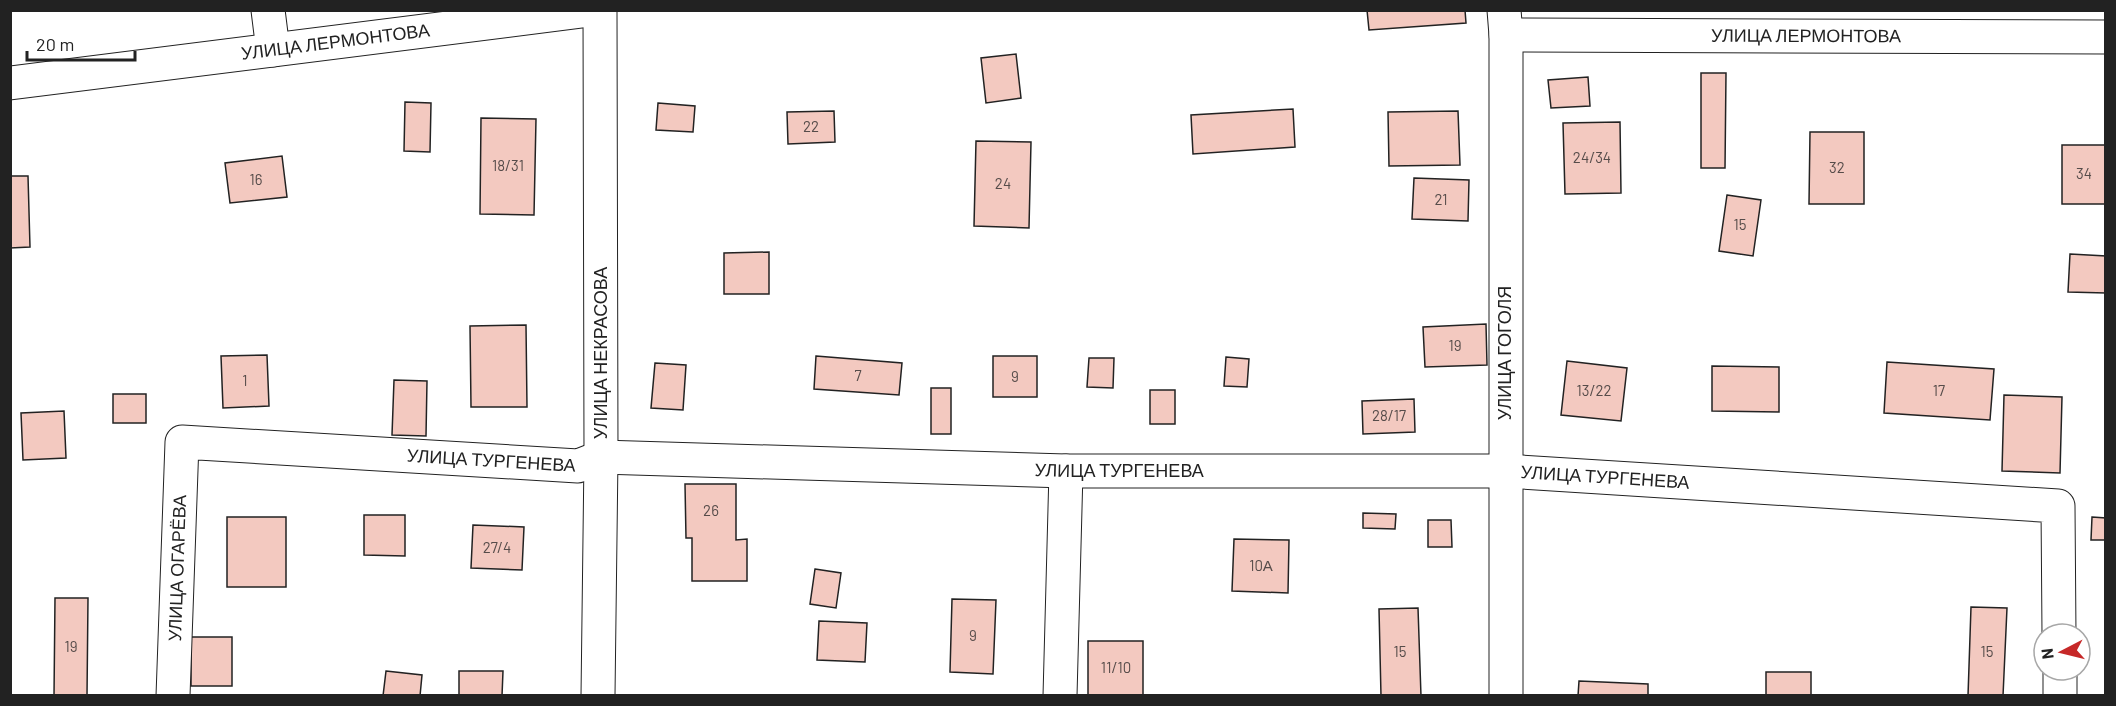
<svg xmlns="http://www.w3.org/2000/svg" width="2116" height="706" viewBox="0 0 2116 706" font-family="Barlow,sans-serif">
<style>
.building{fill:#f3c9c0;stroke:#222;stroke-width:1.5}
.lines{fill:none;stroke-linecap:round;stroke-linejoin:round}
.minor-casing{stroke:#222;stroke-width:35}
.minor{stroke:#fff;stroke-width:33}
.labels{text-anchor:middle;stroke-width:4.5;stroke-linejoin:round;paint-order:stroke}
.number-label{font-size:15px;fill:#564c4a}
.street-label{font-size:18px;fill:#222;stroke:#fff}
</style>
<rect width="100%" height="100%" fill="#fff"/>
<g class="building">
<path d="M1367,10H1465L1466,23L1369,30Z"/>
<path d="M1016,54L1021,98L986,103L981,58Z"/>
<path d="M1701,73H1726L1725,168H1701Z"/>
<path d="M1588,77L1590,106L1551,108L1548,80Z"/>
<path d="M405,102L431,103L430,152L404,151Z"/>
<path d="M658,103L695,106L693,132L656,130Z"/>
<path d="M1293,109L1295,147L1193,154L1191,115Z"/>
<path d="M834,111L835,142L788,144L787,112Z"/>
<path d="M1458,111L1460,165L1389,166L1388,112Z"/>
<path d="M481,118L536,119L534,215L480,214Z"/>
<path d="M1620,122L1621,193L1565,194L1563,123Z"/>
<path d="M1810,132H1864V204H1809Z"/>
<path d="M976,141L1031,142L1029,228L974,226Z"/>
<rect x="2062" y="145" width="44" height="59"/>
<path d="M282,156L287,197L230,203L225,163Z"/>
<path d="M10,176H28L30,247L10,248Z"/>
<path d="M1414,178L1469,180L1468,221L1412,219Z"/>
<path d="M1727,195L1761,200L1753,256L1719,251Z"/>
<path d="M769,252V294H724V253Z"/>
<path d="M2070,254L2106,256V293L2068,292Z"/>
<path d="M1486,324L1487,365L1425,367L1423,327Z"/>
<path d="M526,325L527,407H471L470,326Z"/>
<path d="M267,355L269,406L223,408L221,356Z"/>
<path d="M816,356L902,363L899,395L814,389Z"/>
<rect x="993" y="356" width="44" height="41"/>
<path d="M1226,357L1249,359L1247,387L1224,386Z"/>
<path d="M1089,358H1114L1113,388L1087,387Z"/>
<path d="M1567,361L1627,368L1621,421L1561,415Z"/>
<path d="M1887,362L1994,369L1990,420L1884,413Z"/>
<path d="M655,363L686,365L683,410L651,408Z"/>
<path d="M1712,366L1779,367V412L1712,411Z"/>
<path d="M394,380L427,381L426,436L392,435Z"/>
<rect x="931" y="388" width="20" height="46"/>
<rect x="1150" y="390" width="25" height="34"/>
<rect x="113" y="394" width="33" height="29"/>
<path d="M2004,395L2062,397L2060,473L2002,471Z"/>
<path d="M1414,399L1415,432L1363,434L1362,401Z"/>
<path d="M64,411L66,458L23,460L21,413Z"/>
<path d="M685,484H736V540L747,539V581H692V538H686Z"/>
<path d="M1363,513L1396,514L1395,529L1363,528Z"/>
<path d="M364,515H405V556L364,555Z"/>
<rect x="227" y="517" width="59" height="70"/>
<path d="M2092,517L2106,518V540H2091Z"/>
<path d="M1428,520H1451L1452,547H1428Z"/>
<path d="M473,525L524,527L522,570L471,568Z"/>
<path d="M1234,539L1289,540L1288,593L1232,591Z"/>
<path d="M815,569L841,573L836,608L810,604Z"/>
<path d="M55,598H88L87,696H54Z"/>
<path d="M952,599L996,600L993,674L950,672Z"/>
<path d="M1971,607L2007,608L2003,696H1968Z"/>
<path d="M1418,608L1421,696H1381L1379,609Z"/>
<path d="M819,621L867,623L865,662L817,660Z"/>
<rect x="191" y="637" width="41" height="49"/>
<rect x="1088" y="641" width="55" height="55"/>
<path d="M386,671L422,675L420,696H383Z"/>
<path d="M459,671H503L502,696H459Z"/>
<rect x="1766" y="672" width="45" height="24"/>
<path d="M1579,681L1648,684V696H1578Z"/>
</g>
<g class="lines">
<g class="minor-casing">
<g id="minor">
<path d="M268,10L273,50"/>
<path d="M1504,10L1506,35V696"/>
<path id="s1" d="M1506,35L2106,37"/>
<path id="s2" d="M10,83L590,10"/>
<path d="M2060,670V696"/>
<path id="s3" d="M173,696L182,442L578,466L601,457L1066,471H1505L2058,506L2059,634"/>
<path d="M598,696L601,457L600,10"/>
<path d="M1060,696L1066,471"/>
</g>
</g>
<use href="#minor" class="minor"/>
</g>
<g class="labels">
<g class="number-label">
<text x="811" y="132">22</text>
<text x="1592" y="163">24/34</text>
<text x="508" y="171">18/31</text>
<text x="1837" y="173">32</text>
<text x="2084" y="179">34</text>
<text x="256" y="185">16</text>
<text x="1003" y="189">24</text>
<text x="1441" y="205">21</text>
<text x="1740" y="230">15</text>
<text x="1455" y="351">19</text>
<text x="858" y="381">7</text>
<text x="1015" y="382">9</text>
<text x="245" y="386">1</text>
<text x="1594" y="396">13/22</text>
<text x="1939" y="396">17</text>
<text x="1389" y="421">28/17</text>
<text x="711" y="516">26</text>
<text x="497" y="553">27/4</text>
<text x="1261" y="571">10А</text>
<text x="973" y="641">9</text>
<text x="71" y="652">19</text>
<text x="1400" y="657">15</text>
<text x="1987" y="657">15</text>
<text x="1116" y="673">11/10</text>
</g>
<g class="street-label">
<text dy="6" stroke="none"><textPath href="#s1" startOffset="300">УЛИЦА ЛЕРМОНТОВА</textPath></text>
<text dy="6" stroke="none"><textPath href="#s2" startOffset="328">УЛИЦА ЛЕРМОНТОВА</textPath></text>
<text transform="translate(601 353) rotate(-90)" y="6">УЛИЦА НЕКРАСОВА</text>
<text transform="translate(1505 353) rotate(-90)" y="6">УЛИЦА ГОГОЛЯ</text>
<text dy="6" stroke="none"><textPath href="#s3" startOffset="564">УЛИЦА ТУРГЕНЕВА</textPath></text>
<text dy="6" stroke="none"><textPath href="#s3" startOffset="1194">УЛИЦА ТУРГЕНЕВА</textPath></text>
<text dy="6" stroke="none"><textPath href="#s3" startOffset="1680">УЛИЦА ТУРГЕНЕВА</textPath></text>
<text dy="6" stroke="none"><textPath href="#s3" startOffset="128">УЛИЦА ОГАРЁВА</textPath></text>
</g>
</g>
<rect width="2116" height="706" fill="none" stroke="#222222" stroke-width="24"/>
<g transform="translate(2062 652) rotate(263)"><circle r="28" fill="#ffffff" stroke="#a7a7a7" stroke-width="1.5"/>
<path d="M0-4.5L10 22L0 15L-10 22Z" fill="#c62828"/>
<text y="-9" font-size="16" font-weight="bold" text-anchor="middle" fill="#222222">N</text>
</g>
<path d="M27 51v9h108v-9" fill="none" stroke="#222222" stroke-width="3"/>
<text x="36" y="51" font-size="18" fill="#222222" stroke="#ffffff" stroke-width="4.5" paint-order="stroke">20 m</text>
</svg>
